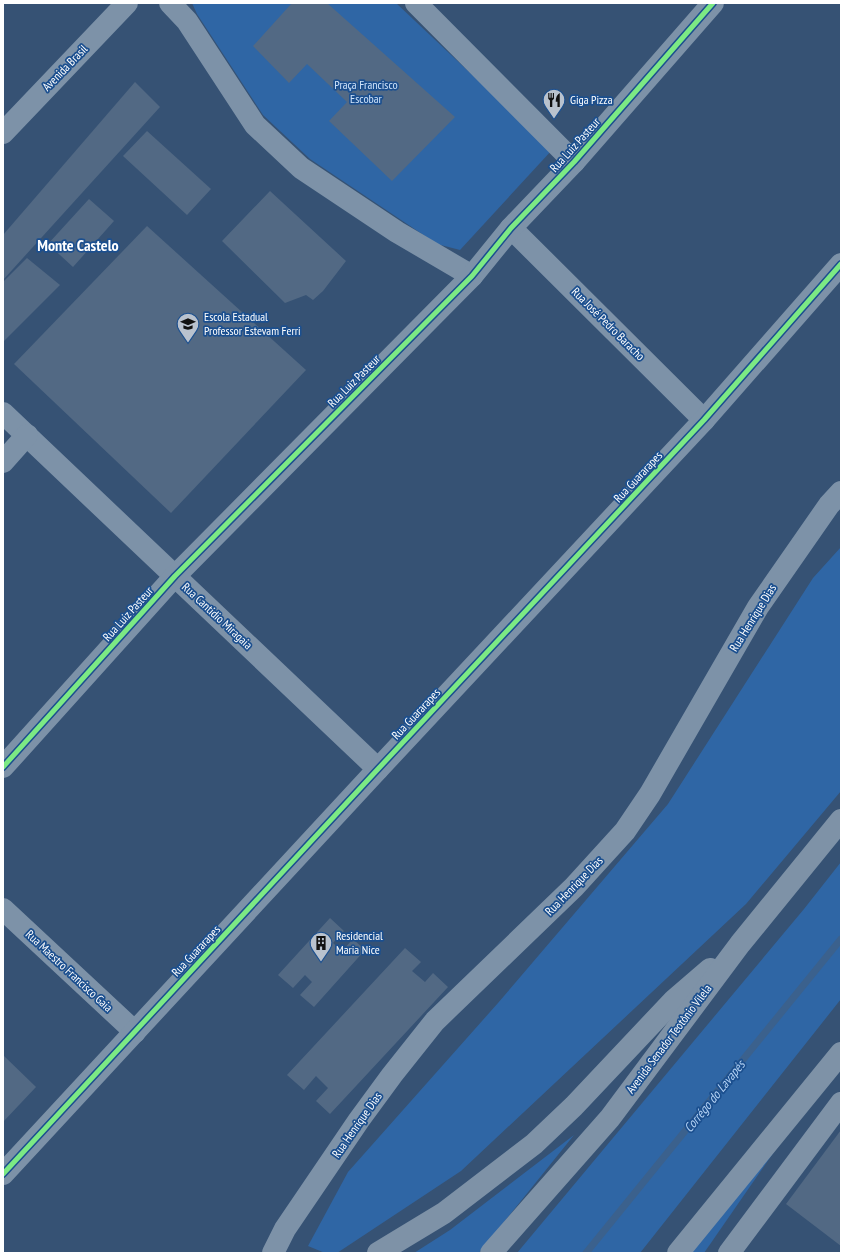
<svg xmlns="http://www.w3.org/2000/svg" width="844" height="1256" viewBox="0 0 844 1256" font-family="'PT Sans Narrow',sans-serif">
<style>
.green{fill:#2f66a5}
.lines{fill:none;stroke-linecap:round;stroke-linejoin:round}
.stream{stroke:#3b618d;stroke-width:7}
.building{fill:#526984}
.street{stroke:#7d92a8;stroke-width:22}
.highway{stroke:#7e92a7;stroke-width:22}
.cycleway-casing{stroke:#1b4f8f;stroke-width:8}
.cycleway{stroke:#7ce984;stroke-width:5}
.labels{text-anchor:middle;stroke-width:3.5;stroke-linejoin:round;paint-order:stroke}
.street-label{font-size:12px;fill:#fff;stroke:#1b4f8f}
.park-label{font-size:12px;fill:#cfe3fa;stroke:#1b4f8f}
.poi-label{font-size:12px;fill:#fff;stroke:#1b4f8f;text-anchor:start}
.water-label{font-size:13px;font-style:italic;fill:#b5d3f5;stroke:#1b4f8f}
.district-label{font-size:16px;font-weight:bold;fill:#fff;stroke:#1b4f8f}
</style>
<rect width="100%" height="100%" fill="#365274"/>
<g class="green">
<path d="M192,3H396L552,150L460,250L437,244L310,159L263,115L197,14Z"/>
<path d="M841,547V791L746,904L461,1171L337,1253H325L308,1246L348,1172L498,1003L668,804L813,578Z"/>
<path d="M841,862V999L640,1253H517L804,909Z"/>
<path d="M574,1135L479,1253H414L450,1230Z"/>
<path d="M785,1136L704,1253H691Z"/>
</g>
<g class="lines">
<path class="stream" d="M586,1253L841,939"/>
</g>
<g class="building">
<path d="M292,3H327L455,117L392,181L329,121L347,102L307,64L289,83L253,46Z"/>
<path d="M135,82L160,107L3,280V235Z"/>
<path d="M147,131L211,189L187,215L123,156Z"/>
<path d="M270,191L346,261L323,291L313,300L306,295L285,303L222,241Z"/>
<path d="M89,199L114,221L73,267L48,244Z"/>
<path d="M147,226L306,370L171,513L14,364Z"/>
<path d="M27,258L60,285L3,342V282Z"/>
<path d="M330,918L344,931L333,943L342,951L353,939L365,950L314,1007L300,995L312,982L305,975L293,988L278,975Z"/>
<path d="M405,948L421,962L412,971L425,982L433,973L448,987L330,1114L316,1101L328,1088L316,1076L304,1090L287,1075Z"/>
<path d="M3,1055L36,1087L3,1122Z"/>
<path d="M841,1130V1246L786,1204Z"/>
</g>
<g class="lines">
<g class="street">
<path d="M170,3L187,21L255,125L301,168L397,232L472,276"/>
<path d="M416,3L574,162"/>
<path d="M3,133L127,3"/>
<path d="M511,228L704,420"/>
<path d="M3,413L378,769"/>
<path d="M3,462L27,435"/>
<path d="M3,767L175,576L472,276L511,228L574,162L713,3"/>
<path d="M3,909L135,1032"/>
<path d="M3,1174L378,769L704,420L841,264"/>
<path d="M273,1253L285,1229L359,1120L392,1075L435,1021L574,887L625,831L650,794L758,607L829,505L841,492"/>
</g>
<g class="highway">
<path d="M378,1253L444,1213L534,1144L574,1106L674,1000L710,969"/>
<path d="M491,1253L610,1118L740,944L841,820"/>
<path d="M678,1253L841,1053"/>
<path d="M729,1253L841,1103"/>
</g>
<g class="cycleway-casing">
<g id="cycleway">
<path d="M3,767L175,576L472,276L511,228L574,162L713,3"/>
<path d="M3,1174L378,769L704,420L841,264"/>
</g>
</g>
<use href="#cycleway" class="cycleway"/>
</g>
<defs>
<g id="restaurant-pin" transform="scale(1.15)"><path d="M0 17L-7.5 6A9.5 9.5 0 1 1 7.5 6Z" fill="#b9c2ce" stroke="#1b4f8f"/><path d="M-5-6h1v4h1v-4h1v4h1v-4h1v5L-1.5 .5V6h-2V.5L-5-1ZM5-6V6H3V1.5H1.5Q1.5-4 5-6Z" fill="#111"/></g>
<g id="school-pin" transform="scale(1.15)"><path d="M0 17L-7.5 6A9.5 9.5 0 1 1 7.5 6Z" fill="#b9c2ce" stroke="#1b4f8f"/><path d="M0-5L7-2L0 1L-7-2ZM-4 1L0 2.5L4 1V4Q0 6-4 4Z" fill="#111"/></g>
<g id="building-pin" transform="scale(1.15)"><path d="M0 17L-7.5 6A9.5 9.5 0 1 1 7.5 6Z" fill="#b9c2ce" stroke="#1b4f8f"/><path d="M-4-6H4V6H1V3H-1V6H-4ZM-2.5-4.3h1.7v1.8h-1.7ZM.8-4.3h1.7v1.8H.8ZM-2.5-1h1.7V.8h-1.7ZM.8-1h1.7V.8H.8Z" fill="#111"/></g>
</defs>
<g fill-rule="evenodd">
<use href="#restaurant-pin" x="554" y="100"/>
<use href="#school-pin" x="188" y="324"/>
<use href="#building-pin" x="321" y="943"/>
</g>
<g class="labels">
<g class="street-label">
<text transform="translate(65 68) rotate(-46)" y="4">Avenida Brasil</text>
<text transform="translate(575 145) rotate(-48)" y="4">Rua Luiz Pasteur</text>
<text transform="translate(608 324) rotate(45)" y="4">Rua José Pedro Baracho</text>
<text transform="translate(354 381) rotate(-45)" y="4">Rua Luiz Pasteur</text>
<text transform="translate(638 477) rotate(-47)" y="4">Rua Guararapes</text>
<text transform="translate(128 614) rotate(-48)" y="4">Rua Luiz Pasteur</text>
<text transform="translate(217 616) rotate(43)" y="4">Rua Cantidio Miragaia</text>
<text transform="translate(753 618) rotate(-58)" y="4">Rua Henrique Dias</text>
<text transform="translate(416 714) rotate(-47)" y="4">Rua Guararapes</text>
<text transform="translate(574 886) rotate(-46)" y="4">Rua Henrique Dias</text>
<text transform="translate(196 951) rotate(-47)" y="4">Rua Guararapes</text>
<text transform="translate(69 971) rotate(43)" y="4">Rua Maestro Francisco Gaia</text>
<text transform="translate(669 1039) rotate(-53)" y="4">Avenida Senador Teotônio Vilela</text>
<text transform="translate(357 1125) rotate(-55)" y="4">Rua Henrique Dias</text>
</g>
<g class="park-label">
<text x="366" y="89">Praça Francisco<tspan x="366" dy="14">Escobar</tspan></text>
</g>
<g class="poi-label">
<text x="570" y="104">Giga Pizza</text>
<text x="204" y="321">Escola Estadual<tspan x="204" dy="14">Professor Estevam Ferri</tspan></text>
<text x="336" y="940">Residencial<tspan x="336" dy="14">Maria Nice</tspan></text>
</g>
<g class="water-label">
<text transform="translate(714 1096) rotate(-51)" y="5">Corrégo do Lavapés</text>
</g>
<g class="district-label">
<text x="78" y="251">Monte Castelo</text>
</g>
</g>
<rect width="844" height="1256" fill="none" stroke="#ffffff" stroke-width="8"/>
</svg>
